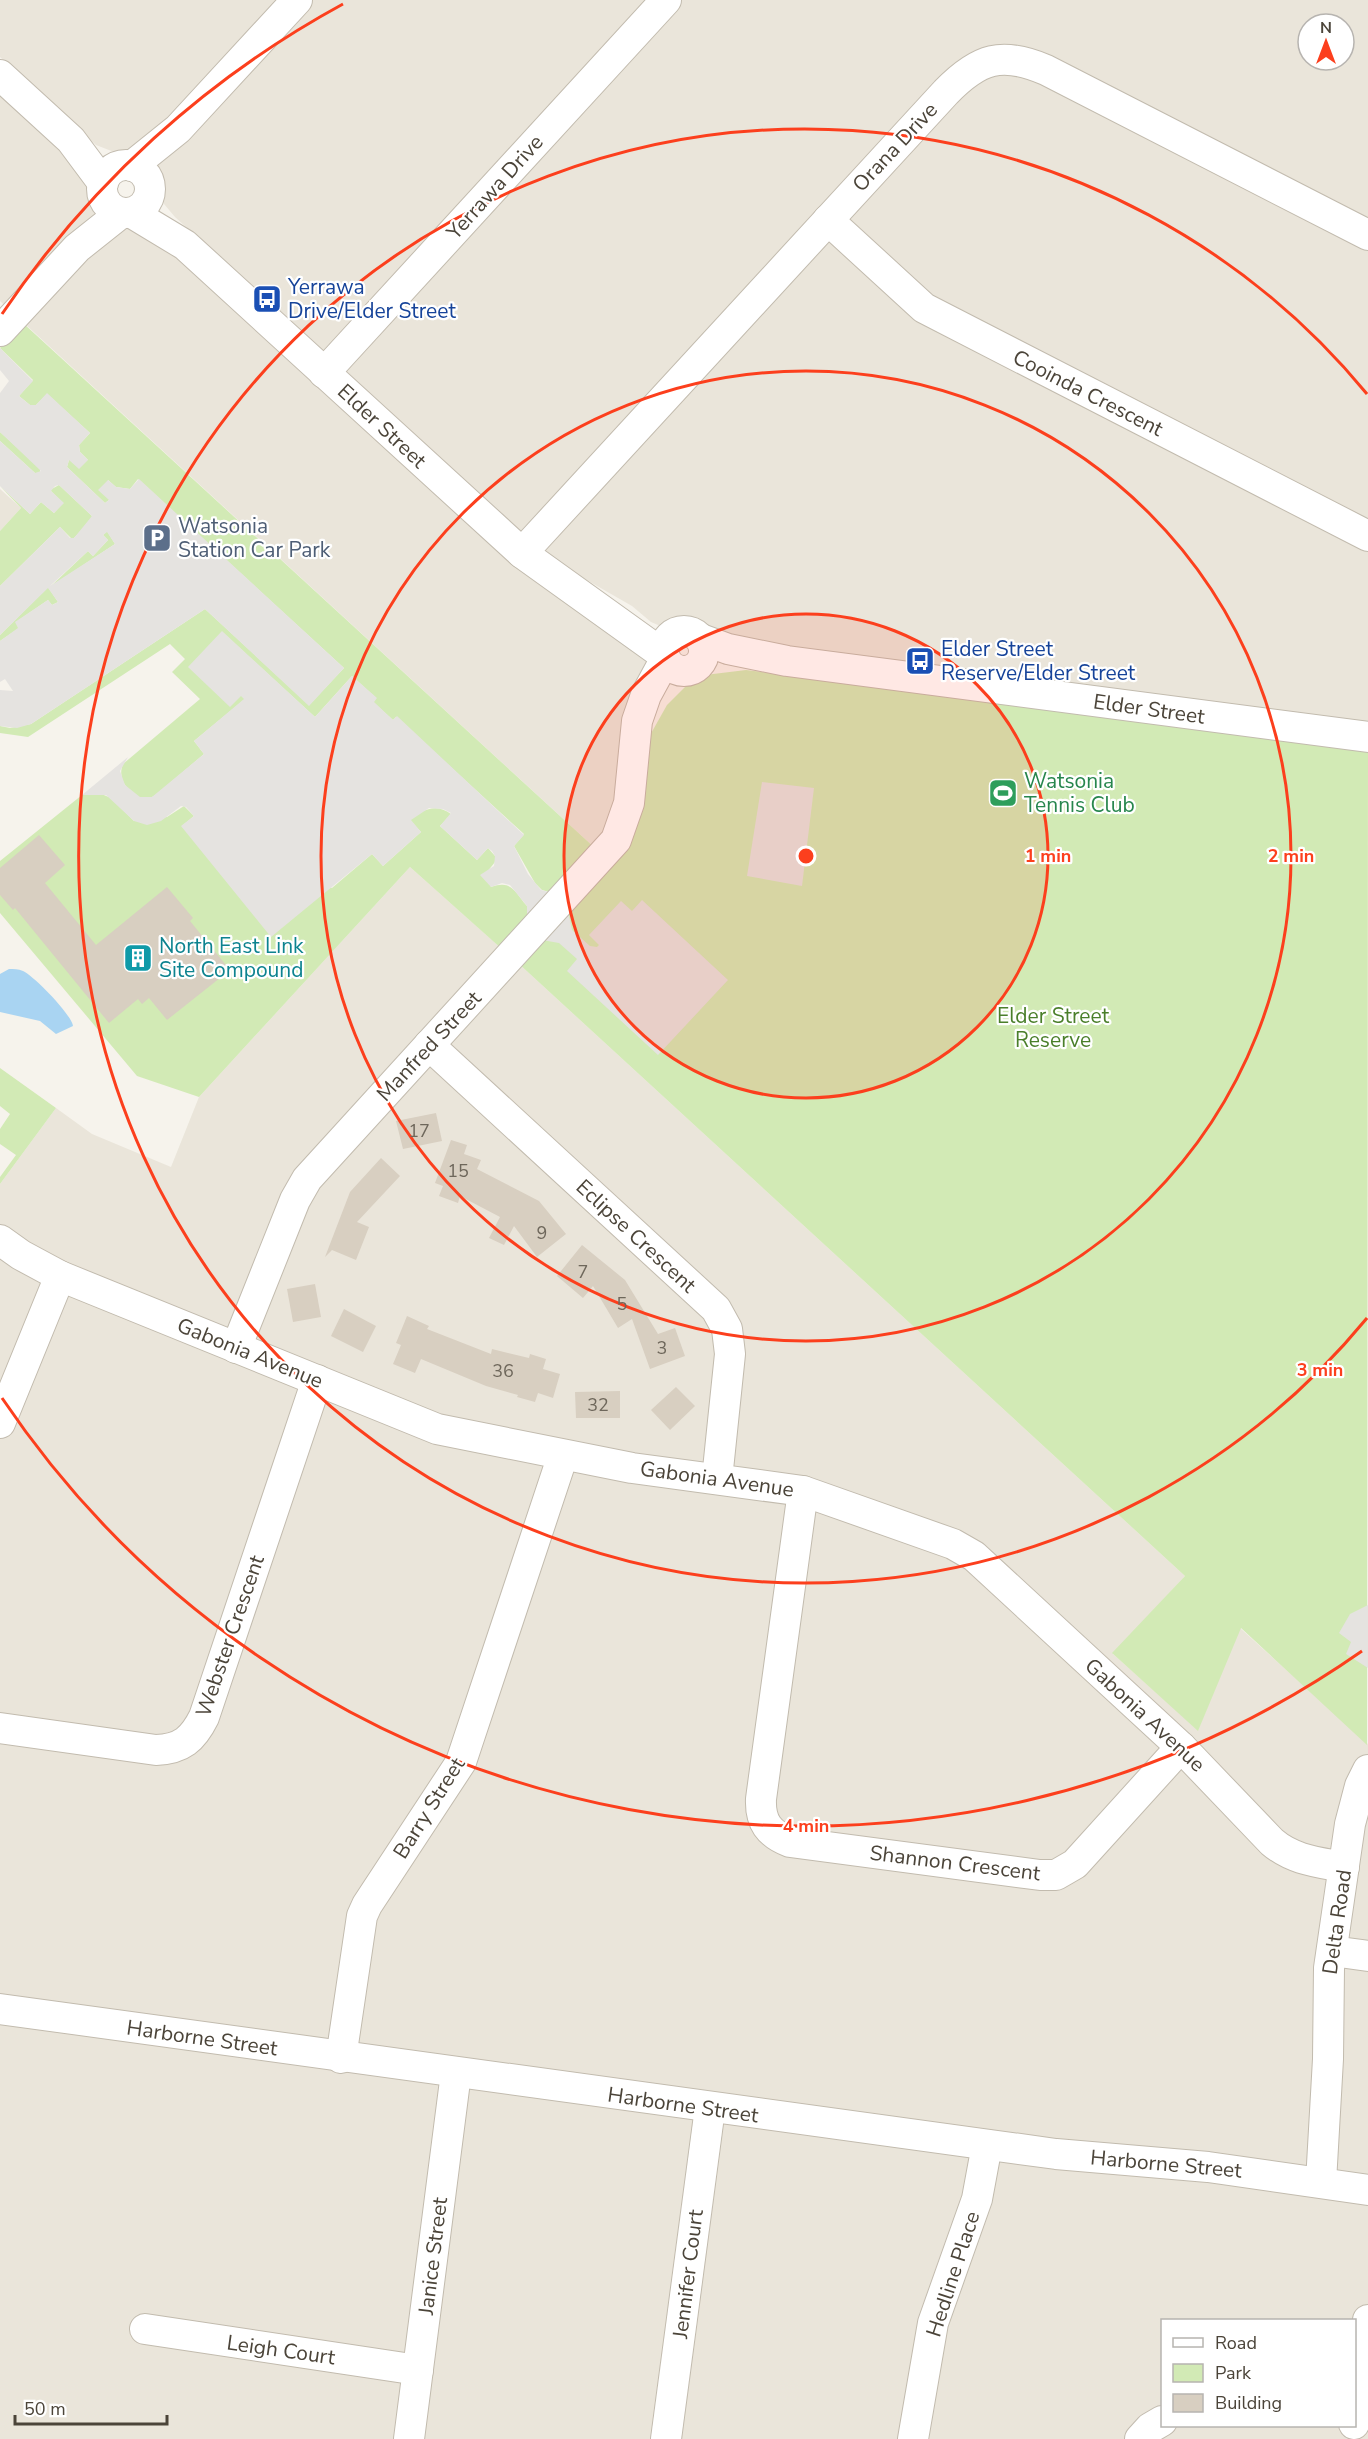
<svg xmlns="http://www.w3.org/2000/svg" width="1368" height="2439" viewBox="0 0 1368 2439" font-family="'Nunito Sans',sans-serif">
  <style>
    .residential { fill: #eae5da; fill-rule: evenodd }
    .green { fill: #d2eab5 }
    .parking { fill: #e5e3e0; fill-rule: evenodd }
    .water { fill: #a9d4f2 }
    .building { fill: #d8cfc1 }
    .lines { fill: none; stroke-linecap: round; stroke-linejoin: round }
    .minor-casing { stroke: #c2bbae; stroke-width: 32 }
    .minor { stroke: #fff; stroke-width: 30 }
    .ring { fill: none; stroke: #fc3f1d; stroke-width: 3 }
    .labels { text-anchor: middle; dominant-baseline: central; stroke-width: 4.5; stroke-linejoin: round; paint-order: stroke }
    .number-label { font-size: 18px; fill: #6e675b }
    .street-label { font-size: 21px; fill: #4b4439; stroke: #fff }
    .transit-label { font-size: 21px; fill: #164399; stroke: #fff; text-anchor: start }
    .service-label { font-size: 21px; fill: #4e5e75; stroke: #fff; text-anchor: start }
    .leisure-label { font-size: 21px; fill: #27864d; stroke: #fff; text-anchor: start }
    .culture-label { font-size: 21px; fill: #0d838f; stroke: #fff; text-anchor: start }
    .park-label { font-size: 21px; fill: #4a7f2a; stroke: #fff }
    .centre { fill: #fc3f1d; stroke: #fff; stroke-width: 3 }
    .ring-label { font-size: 18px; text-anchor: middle; font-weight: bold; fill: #fc3f1d; stroke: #fff; stroke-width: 4.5; stroke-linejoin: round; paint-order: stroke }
  </style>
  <rect width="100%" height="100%" fill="#f6f3ec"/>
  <g class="residential">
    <path d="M0 0H1368V724L775 645 690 626 658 625 651 622 632 606 564 567 540 549 175 217 164 204 155 177 150 170 127 157 96 145 0 57ZM1308 24H1344V60H1308Z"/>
    <path d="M0 94 87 174 105 210 146 230 648 657 618 805 596 849 0 301Z"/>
    <path d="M0 489 21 508 0 531Z"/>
    <path d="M410 867 518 963 1185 1576 1113 1654 1198 1730 1240 1628 1368 1744V2439H0V1184L56 1108 92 1134 171 1167 199 1097ZM1162 2320H1354V2426H1162Z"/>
  </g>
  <g class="green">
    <path d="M23 323 596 849 556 894 542 890 535 883 514 846 524 834 396 717 393 720 373 702 376 698 352 676 315 717 222 632 230 706 241 695 245 699 194 741 204 754 157 794 152 797 140 798C127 791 117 779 123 764L200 699 172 672 185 659 170 644 28 737 0 733V726L10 728 31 724 205 609 309 705 344 668 138 479 130 489 116 487 108 480 109 500 105 503 67 467 69 460H88L80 452 79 445 90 433 47 394 36 405H30L19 396 33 380 0 348Z"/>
    <path d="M0 432 40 468V473H35L0 441Z"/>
    <path d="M59 485 92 516 91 520 74 538H71L60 527 0 586V531L21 508 0 486 30 514 41 502 54 513 63 503 50 490Z"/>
    <path d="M107 531 115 544 50 587 88 551 93 556 108 540 103 535Z"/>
    <path d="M48 587 58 602 52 605 48 600 16 622 19 628 0 641V635Z"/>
    <path d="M746 670 1368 752 1367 1745 1241 1628 1198 1731 1112 1653 1185 1576 518 963 610 862 649 737 667 705 692 680 705 675Z"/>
    <path d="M99 793 111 798 134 821 167 817 184 806 194 816 182 826 332 888 372 854 383 866 421 832 410 820C422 809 437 803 451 814L440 826 477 860 488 848 495 856V862L487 872 491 887C512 880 514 891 527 906V914L531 921 503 950 410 867 199 1097 137 1076 0 913V861L82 795Z"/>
    <path d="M0 1068 56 1108 0 1184V1177L16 1155 0 1144V1129L10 1114 0 1106Z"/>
  </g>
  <g class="parking">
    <path d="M0 348 33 381 19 396 30 405H36L47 393 90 433 79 445 80 452 88 460 79 469 69 460 67 467 105 503 109 500 98 490 108 480 116 487 130 489 139 479 344 668 309 706 205 609 31 724 17 728 0 726V690L13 691 5 679 0 682V641L18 628 15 622 48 600 52 605 58 602 48 588 0 635V586L60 527 70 538H74L92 516 59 485 55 486 51 491 64 503 54 513 41 502 30 514 0 486V441L35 473 41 471 0 432V393L9 381 0 370ZM107 532 115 544 50 586 88 551 93 556 108 540 103 535Z"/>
    <path d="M222 631 315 717 352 676 377 698 374 702 393 720 397 716 524 835 514 846 528 874 541 890 556 894 531 921 527 914V906L510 885 502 883 491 887 480 875 494 866 495 856 492 851 488 848 477 860 440 826 451 813 443 809 429 808 411 820 421 832 383 866 372 854 271 937 181 826 194 816 186 807 181 806 161 821 147 825 134 821 106 795H82L128 757 120 771 125 785 140 797H152L204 754 194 741 244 699 241 696 230 707 188 667Z"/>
    <path d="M762 782 814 788 802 886 747 876Z"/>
    <path d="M642 900 728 980 658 1055 567 971 577 959 559 943 542 940 568 911 572 930 590 946 597 947 599 945 589 935 621 901 632 911Z"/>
    <path d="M1368 1605V1668L1346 1654 1351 1642 1339 1633 1350 1614Z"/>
  </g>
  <path class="water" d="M9 969C14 969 18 969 23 971 34 976 72 1015 73 1026L56 1034 40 1021 0 1012V974Z"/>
  <g class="building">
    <path d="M39 835 65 865 45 883 96 945 167 887 193 918 190 921 230 970 167 1020 149 998 142 1004 138 999 109 1023 15 908 13 910 0 895V868Z"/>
    <path d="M436 1113 442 1141 403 1149 396 1121Z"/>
    <path d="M451 1140 467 1145 464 1154 481 1160 477 1169 539 1201 566 1234 537 1257 514 1226 504 1245 489 1238 500 1217 460 1196 458 1203 439 1196 443 1186 435 1183Z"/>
    <path d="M381 1158 400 1176 357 1222 369 1227 356 1260 332 1250 325 1257 350 1192Z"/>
    <path d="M582 1245 625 1280 658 1334 675 1328 685 1356 650 1369 632 1319 618 1328 593 1286 583 1298 557 1276Z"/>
    <path d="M315 1284 321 1317 293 1322 287 1289Z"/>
    <path d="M344 1309 376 1326 363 1352 331 1336Z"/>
    <path d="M407 1316 429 1326 427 1329 491 1354 492 1349 529 1358 530 1354 546 1359 543 1369 560 1374 553 1398 538 1393 535 1402 517 1397 518 1395 486 1386 421 1359 415 1373 393 1364 401 1345 396 1343Z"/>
    <path d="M676 1387 695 1406 670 1430 651 1410Z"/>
    <path d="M620 1391V1418H576L575 1392Z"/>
  </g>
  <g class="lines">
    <g class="minor-casing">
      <g id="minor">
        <path d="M0 75 71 140 103 183"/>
        <circle cx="126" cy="189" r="24"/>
        <path d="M132 166 178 129 297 0"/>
        <path d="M132 213 185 245 522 553 664 655"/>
        <path d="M828 220 924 308 1368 536"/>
        <path d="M0 331 77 248 121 213"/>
        <path d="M324 373 666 0"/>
        <path d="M522 553 946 92C979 58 1002 51 1046 70L1368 235"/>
        <circle cx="684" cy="651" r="20"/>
        <path d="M701 639 728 649 787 661 1368 737"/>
        <path d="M429 1045 716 1309 727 1329 730 1354 717 1479"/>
        <path d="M0 1240 21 1255 60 1276 437 1429 632 1468 803 1491 953 1544 974 1556 1181 1747 1272 1842C1293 1860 1317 1862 1344 1867"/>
        <path d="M236 1348 295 1200 307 1179 616 840 629 803 637 721 646 695 665 660"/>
        <path d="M0 1423 60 1276"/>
        <path d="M803 1491 761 1799C760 1822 769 1834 790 1842L1040 1875H1056L1075 1864 1181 1747"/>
        <path d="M0 1728 156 1750C182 1749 193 1739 204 1717L317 1380"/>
        <path d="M1332 1951 1368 1956"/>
        <path d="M0 2009 1056 2154 1208 2167 1368 2190"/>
        <path d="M341 2058 362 1916 367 1905 461 1762 563 1455"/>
        <path d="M1321 2182 1328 2059 1329 1968 1350 1824 1360 1786 1368 1770"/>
        <path d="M145 2329 418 2370"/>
        <path d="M1354 2424 1368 2320"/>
        <path d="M409 2439 456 2073"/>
        <path d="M666 2439 710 2108"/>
        <path d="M913 2439 933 2323 977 2199 987 2145"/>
        <path d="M1140 2439 1150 2428 1162 2421"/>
      </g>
    </g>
    <use href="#minor" class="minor"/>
  </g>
  <circle cx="806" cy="856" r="242" fill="#fc3f1d" fill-opacity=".12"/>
  <g class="ring">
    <circle cx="806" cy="856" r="242"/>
    <circle cx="806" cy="856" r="485"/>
    <path d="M1367 1318A727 727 0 1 1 1367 394"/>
    <path d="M1362 1651A970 970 0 0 1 2 1398M2 314A970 970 0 0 1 343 4"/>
  </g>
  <defs>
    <g id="bus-square" transform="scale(1.5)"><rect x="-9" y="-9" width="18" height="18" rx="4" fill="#1a4fb4" stroke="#fff"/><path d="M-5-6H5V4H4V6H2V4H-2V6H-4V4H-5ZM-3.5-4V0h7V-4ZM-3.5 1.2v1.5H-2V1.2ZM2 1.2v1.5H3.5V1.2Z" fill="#fff"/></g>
    <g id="parking-square" transform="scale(1.5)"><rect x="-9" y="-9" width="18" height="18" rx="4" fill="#5c6f8a" stroke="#fff"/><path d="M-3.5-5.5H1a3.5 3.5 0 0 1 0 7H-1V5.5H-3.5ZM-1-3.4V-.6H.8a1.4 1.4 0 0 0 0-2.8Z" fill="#fff"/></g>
    <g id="stadium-square" transform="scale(1.5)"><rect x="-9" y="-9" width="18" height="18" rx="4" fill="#2e9e5b" stroke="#fff"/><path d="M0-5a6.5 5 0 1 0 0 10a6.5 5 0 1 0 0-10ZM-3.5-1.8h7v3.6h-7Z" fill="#fff"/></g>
    <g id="building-square" transform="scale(1.5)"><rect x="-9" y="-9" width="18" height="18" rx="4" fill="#0f9aa8" stroke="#fff"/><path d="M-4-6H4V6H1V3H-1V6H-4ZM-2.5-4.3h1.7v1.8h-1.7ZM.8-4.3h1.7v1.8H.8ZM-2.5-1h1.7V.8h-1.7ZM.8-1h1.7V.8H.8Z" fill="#fff"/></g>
  </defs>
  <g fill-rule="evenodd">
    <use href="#bus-square" x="267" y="299"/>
    <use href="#parking-square" x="157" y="538"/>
    <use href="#bus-square" x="920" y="661"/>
    <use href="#stadium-square" x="1003" y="793"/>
    <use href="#building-square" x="138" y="958"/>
  </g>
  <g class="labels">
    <g class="number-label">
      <text x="419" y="1131">17</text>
      <text x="458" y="1171">15</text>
      <text x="542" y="1233">9</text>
      <text x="583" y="1272">7</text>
      <text x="622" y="1304">5</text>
      <text x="662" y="1348">3</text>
      <text x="503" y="1371">36</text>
      <text x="598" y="1405">32</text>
    </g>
    <g class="street-label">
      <text transform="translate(895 147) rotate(-47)">Orana Drive</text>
      <text transform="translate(495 187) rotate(-48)">Yerrawa Drive</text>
      <text transform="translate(1088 393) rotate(27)">Cooinda Crescent</text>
      <text transform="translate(382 426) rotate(43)">Elder Street</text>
      <text transform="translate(1149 709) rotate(8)">Elder Street</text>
      <text transform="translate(429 1046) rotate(-47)">Manfred Street</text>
      <text transform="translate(636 1236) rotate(43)">Eclipse Crescent</text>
      <text transform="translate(250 1353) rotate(22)">Gabonia Avenue</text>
      <text transform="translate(717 1479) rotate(8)">Gabonia Avenue</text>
      <text transform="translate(230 1636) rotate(-71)">Webster Crescent</text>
      <text transform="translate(1145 1715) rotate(43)">Gabonia Avenue</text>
      <text transform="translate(429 1808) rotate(-58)">Barry Street</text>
      <text transform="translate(955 1863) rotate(7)">Shannon Crescent</text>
      <text transform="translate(1337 1922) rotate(-82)">Delta Road</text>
      <text transform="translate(202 2038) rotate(8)">Harborne Street</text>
      <text transform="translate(683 2105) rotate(8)">Harborne Street</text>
      <text transform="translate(1166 2164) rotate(5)">Harborne Street</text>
      <text transform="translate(433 2256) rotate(-83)">Janice Street</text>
      <text transform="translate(688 2274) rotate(-83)">Jennifer Court</text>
      <text transform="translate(953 2274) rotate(-72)">Hedline Place</text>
      <text transform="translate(281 2350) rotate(8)">Leigh Court</text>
    </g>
    <g class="transit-label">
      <text x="288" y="287">Yerrawa<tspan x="288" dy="24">Drive/Elder Street</tspan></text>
      <text x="941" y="649">Elder Street<tspan x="941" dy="24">Reserve/Elder Street</tspan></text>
    </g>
    <g class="service-label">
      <text x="178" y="526">Watsonia<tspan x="178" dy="24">Station Car Park</tspan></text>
    </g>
    <g class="leisure-label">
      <text x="1024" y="781">Watsonia<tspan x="1024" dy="24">Tennis Club</tspan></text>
    </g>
    <g class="culture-label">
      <text x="159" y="946">North East Link<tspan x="159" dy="24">Site Compound</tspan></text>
    </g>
    <g class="park-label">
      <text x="1053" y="1016">Elder Street<tspan x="1053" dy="24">Reserve</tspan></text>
    </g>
  </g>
  <circle cx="806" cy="856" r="9" class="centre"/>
  <g class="ring-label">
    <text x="1048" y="862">1 min</text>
    <text x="1291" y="862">2 min</text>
    <text x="1320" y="1376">3 min</text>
    <text x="806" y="1832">4 min</text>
  </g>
  <rect x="1161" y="2319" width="195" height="108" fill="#ffffff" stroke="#b7b4b0" stroke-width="1.5"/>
  <rect x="1173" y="2338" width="30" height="9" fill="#ffffff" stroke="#b7b4b0" stroke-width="1.5"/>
  <text x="1215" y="2349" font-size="18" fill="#4b4439">Road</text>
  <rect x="1173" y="2364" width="30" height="18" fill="#d2eab5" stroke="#b7b4b0" stroke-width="1.5"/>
  <text x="1215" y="2379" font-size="18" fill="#4b4439">Park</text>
  <rect x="1173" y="2394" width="30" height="18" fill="#d8cfc1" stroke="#b7b4b0" stroke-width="1.5"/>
  <text x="1215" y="2409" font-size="18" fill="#4b4439">Building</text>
  <g transform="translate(1326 42)"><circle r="28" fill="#ffffff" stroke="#b7b4b0" stroke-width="1.5"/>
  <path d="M0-4.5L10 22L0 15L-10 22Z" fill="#fc3f1d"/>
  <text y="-9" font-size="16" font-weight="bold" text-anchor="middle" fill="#4b4439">N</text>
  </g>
  <path d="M15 2415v9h152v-9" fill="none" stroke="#4b4439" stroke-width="3"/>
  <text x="24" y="2415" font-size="18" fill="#4b4439" stroke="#ffffff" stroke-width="4.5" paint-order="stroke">50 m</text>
</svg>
